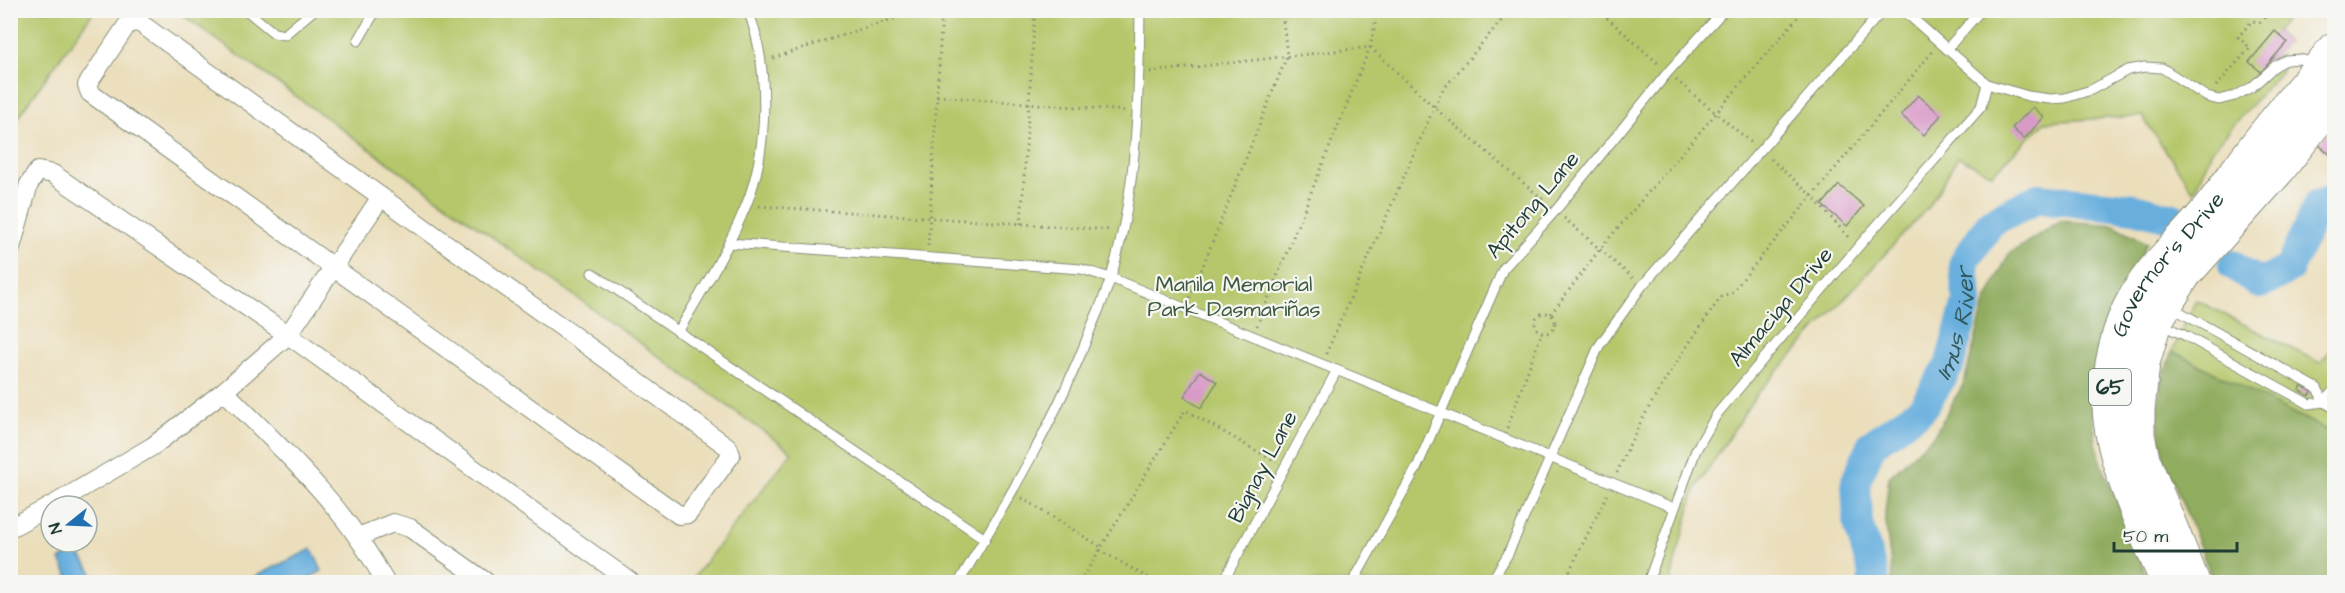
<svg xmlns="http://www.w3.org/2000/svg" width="2345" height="593" viewBox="0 0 2345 593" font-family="'Architects Daughter',sans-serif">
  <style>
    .green { fill: #b5c76a; stroke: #6a824f; stroke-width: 1.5 }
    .forest { fill: #90ac5e; stroke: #587449; stroke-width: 1.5 }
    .water { fill: #67afde; stroke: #437689; stroke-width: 1.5 }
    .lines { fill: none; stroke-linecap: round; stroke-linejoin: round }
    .river { stroke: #67afde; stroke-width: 30 }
    .building { fill: #d999c8 }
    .lane-casing { stroke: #858e78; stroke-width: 11 }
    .street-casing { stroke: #858e78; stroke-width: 20 }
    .highway-casing { stroke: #858e78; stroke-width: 35 }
    .path { stroke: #858e78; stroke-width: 3; stroke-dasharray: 1.5 4.5; stroke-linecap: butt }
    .lane { stroke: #fff; stroke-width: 9 }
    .street { stroke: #fff; stroke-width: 18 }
    .highway { stroke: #fff; stroke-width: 33 }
    .labels { text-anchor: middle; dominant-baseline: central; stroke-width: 4.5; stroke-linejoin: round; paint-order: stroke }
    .shield { fill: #f6f6f2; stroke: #60746d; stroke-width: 1.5 }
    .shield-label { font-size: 21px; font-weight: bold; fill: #1f3d34 }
    .street-label { font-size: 22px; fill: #1f3d34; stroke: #f6f6f2 }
    .park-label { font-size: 22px; fill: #3d593f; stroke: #f6f6f2 }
    .water-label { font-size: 24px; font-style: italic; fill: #315a5e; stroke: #f6f6f2 }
  </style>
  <rect width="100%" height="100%" fill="#f6f6f2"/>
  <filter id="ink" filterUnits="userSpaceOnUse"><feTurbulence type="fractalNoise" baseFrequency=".0167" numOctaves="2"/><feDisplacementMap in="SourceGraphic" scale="12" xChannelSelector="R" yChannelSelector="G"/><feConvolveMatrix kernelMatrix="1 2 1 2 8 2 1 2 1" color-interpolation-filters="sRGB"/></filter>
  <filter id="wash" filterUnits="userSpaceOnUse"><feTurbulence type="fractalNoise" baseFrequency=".008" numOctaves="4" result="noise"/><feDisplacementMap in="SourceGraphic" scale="24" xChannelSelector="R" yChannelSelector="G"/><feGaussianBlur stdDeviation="1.35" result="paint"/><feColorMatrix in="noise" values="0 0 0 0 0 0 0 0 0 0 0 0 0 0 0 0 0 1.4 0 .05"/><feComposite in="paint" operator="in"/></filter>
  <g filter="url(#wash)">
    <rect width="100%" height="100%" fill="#ebdebb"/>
    <g class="green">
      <path d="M11 10 94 11 23 110 11 131Z"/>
      <path d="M2289 10 2292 13 2276 31 2287 42 2270 61 2281 71 2212 150 2194 192 2142 116 2045 122 1992 174 1958 157 1930 205 1756 395 1695 490 1675 562 1671 582H698L693 578 792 452 177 11Z"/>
      <path d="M2196 300 2320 363 2334 346V434L2172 351Z"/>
    </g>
    <g class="forest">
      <path d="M2060 221 2114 225 2147 243C2117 300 2085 370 2095 436 2098 458 2108 480 2117 501 2127 528 2138 555 2149 582H1890L1892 575 1885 514 1889 477 1934 435 1964 383 1985 303 2009 254Z"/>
      <path d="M2172 351 2334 434V582H2214L2164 458 2158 424 2160 386Z"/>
    </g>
    <g class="water">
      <path d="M76 549 98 582H71L60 560Z"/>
      <path d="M312 549 322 571 302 582H243Z"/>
    </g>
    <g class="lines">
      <g class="river">
        <path d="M2233 265 2260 284 2289 269 2318 204 2334 200"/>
        <path id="s1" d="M1872 582 1874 577 1858 523 1856 481 1872 444 1922 409 1949 366 1967 302 1964 262 1991 222 2038 198 2134 208 2173 218"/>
      </g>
    </g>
    <g id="blocks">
      <g class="building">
        <path d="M2275 31 2287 42 2261 72 2249 62Z"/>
        <path d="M1918 95 1941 115 1924 135 1901 115Z"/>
        <path d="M2033 107 2044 117 2024 139 2012 128Z"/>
        <path d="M2334 126V158L2318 144Z"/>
        <path d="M1839 185 1864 206 1847 226 1822 205Z"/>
        <path d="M1200 371 1217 382 1201 408 1184 397Z"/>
        <path d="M2302 386 2312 391 2309 396 2299 390Z"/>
      </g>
    </g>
  </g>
  <g filter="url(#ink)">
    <use href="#blocks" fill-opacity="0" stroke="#858e78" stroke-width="1.5"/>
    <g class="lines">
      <g class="lane-casing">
        <g id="lane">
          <path d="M246 10 274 33 284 35 314 10"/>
          <path d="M1903 10 1987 84 2028 96 2050 99 2065 98 2091 90 2128 70 2145 67 2162 68 2207 97 2219 100 2235 96 2252 87 2275 66 2286 60 2300 59 2316 64"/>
          <path d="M358 41 376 10"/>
          <path d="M1947 49 1981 10"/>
          <path d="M729 243 1081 269 1111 278 1674 508"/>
          <path d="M592 273 985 539"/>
          <path d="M2171 307 2317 388 2324 402"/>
          <path d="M2160 324 2186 336 2309 404 2324 402 2334 408"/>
          <path d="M678 332C702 291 727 251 745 208 769 151 770 68 748 10"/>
          <path d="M2324 402 2334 390"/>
          <path d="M959 582C1008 500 1057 418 1091 328 1098 311 1106 294 1111 277 1137 191 1139 99 1140 10"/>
          <path d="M1223 582 1337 370"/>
          <path d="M1353 582 1417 467 1503 269 1556 210 1668 72 1724 10"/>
          <path d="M1491 582 1508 554 1599 346 1642 286 1883 10"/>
          <path d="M1648 582 1696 450 1717 414 1858 247 1981 107 1987 84"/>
        </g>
      </g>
      <g class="street-casing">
        <g id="street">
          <path d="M133 22 140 23 728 447 731 455 688 514 679 515 90 93 87 85 127 25Z"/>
          <path d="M10 251 29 184 38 171 53 174 288 335 631 582"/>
          <path d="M224 391C283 450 346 507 385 582"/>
          <path d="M51 506 153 446 224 391 288 335 381 197"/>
          <path d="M10 528 51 506"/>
          <path d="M358 537 393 523 410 528 486 582"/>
        </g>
      </g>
      <g class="highway-casing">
        <g id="highway">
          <path id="s2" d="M2167 582C2146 533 2110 459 2109 406 2108 371 2117 327 2135 297 2155 263 2187 237 2211 206 2226 187 2239 167 2254 148 2280 114 2308 82 2334 49"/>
          <path d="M2193 582 2143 459 2138 435V410L2143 363 2155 322 2184 275 2279 169 2334 99"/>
        </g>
      </g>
      <g class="path">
        <path d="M936 10 946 13 950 10"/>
        <path d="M1598 10 1660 65"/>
        <path d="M773 58 920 10"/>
        <path d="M1150 72 1370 47 1435 108 1546 202"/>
        <path d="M1676 80 1752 143"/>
        <path d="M2216 86 2250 48 2238 37 2252 21 2260 22 2267 15 2263 10"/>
        <path d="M937 96 1127 111"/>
        <path d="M1771 159 1813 197 1850 239"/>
        <path d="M759 206 1112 230"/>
        <path d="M1564 218 1634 279"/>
        <path d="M1021 224 1035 10"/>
        <path d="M928 246 942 13"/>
        <path d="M1190 298 1287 56 1282 10"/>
        <circle cx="1545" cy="323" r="10"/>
        <path d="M1551 314 1600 249 1804 10"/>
        <path d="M1257 326 1370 47 1378 10"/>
        <path d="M1326 354 1441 92 1510 10"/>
        <path d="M1507 428 1542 332"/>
        <path d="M1617 473C1643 409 1682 353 1721 297L1732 292 1933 51"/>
        <path d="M1022 498 1101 547"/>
        <path d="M1100 550 1155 582"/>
        <path d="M1080 582 1185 410 1276 462"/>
        <path d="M1564 582 1607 495"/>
      </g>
      <use href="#lane" class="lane"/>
      <use href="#street" class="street"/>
      <use href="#highway" class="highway"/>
    </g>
  </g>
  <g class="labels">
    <rect class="shield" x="2089" y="369" width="42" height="36" rx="4.5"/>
    <g class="shield-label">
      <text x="2110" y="387">65</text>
    </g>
    <g class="street-label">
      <text transform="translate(1533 205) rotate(-50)">Apitong Lane</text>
      <text stroke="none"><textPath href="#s2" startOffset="345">Governor's Drive</textPath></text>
      <text transform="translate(1781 307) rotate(-50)">Almaciga Drive</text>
      <text transform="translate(1263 467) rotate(-62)">Bignay Lane</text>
    </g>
    <g class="park-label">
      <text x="1234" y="284">Manila Memorial<tspan x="1234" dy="25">Park Dasmariñas</tspan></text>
    </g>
    <g class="water-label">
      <text stroke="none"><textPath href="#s1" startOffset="300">Imus River</textPath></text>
    </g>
  </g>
  <rect width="2345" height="593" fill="none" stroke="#f6f6f2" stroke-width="36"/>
  <g transform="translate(69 524) rotate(252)"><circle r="28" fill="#f6f6f2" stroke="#a0aca6" stroke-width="1.5"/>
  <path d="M0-4.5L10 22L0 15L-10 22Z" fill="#1f6fb2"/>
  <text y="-9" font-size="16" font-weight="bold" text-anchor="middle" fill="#1f3d34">N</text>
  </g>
  <path d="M2114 542v9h123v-9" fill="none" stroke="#1f3d34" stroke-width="3"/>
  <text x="2123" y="542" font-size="18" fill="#1f3d34" stroke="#f6f6f2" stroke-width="4.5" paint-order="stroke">50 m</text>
</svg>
